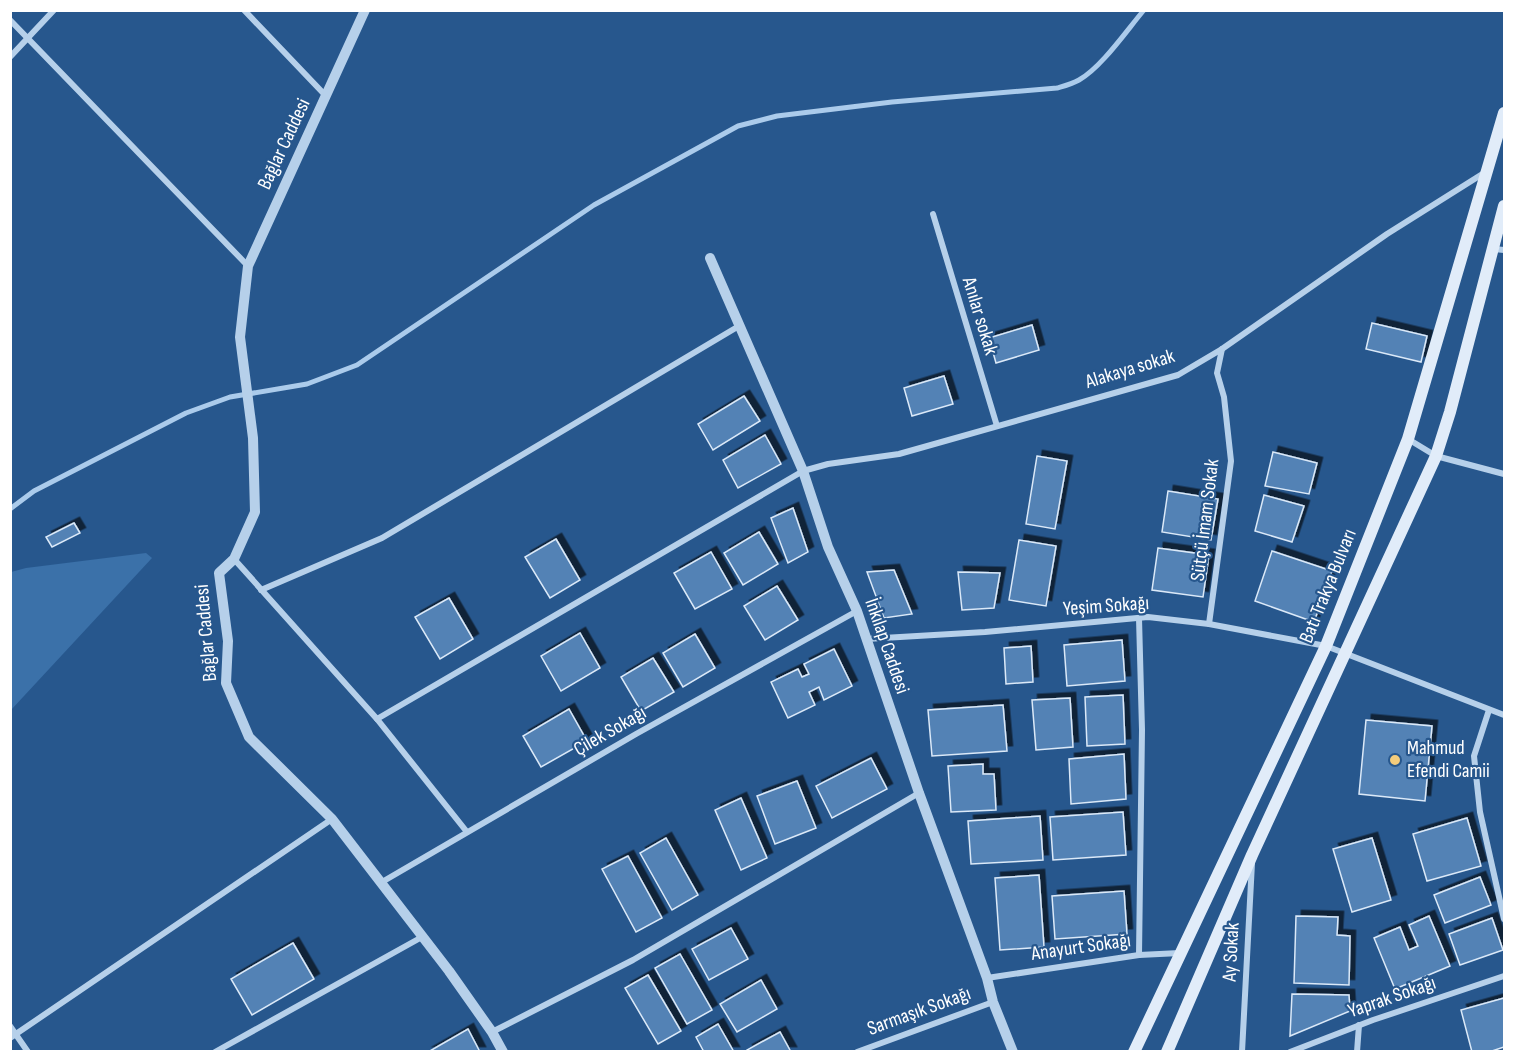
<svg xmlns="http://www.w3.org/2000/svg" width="1515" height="1062" viewBox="0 0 1515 1062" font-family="'Sofia Sans Condensed',sans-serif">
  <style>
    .green { fill: #3b71a9 }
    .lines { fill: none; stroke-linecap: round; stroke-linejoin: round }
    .stream { stroke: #abcbeb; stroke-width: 5 }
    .building { fill: #5382b5; stroke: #dbe9f8; stroke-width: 1.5; filter: url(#shadow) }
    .minor { stroke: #b6d0ea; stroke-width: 6 }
    .tertiary { stroke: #b6d0ea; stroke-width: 10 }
    .secondary { stroke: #e1ecf9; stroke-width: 12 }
    .poi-dot { fill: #f3cc7c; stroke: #27578d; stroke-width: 2 }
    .labels { text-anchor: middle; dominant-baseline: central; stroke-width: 4.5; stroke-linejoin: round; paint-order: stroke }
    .street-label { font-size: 20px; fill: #fff; stroke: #27578d }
    .poi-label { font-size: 20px; fill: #fff; stroke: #27578d; text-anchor: start }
  </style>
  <defs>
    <filter id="shadow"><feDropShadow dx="5.5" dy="-5.5" stdDeviation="0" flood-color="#0009"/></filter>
  </defs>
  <rect width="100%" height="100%" fill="#27578d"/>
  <path class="green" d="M146 553 152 558 11 710V572L26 568Z"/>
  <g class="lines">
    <path class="stream" d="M10 509 34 491 186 413 230 397 307 384 357 365 594 205 738 126 777 116 892 102 1057 88C1064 86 1072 84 1079 80 1101 68 1127 30 1144 10"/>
  </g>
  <g class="building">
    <path d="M1372 323 1427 336 1421 362 1366 349Z"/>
    <path d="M1032 325 1039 350 996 363 989 338Z"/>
    <path d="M944 376 953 404 912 416 904 388Z"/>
    <path d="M744 396 760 421 713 450 698 424Z"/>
    <path d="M765 435 781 464 738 488 723 460Z"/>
    <path d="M1273 452 1317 463 1309 494 1265 486Z"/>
    <path d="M1037 456 1067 461 1055 529 1026 524Z"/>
    <path d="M1168 491 1218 499 1211 540 1162 532Z"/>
    <path d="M1264 495 1304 506 1292 542 1255 531Z"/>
    <path d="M793 508 808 552 788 563 771 518Z"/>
    <path d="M74 523 80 533 52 547 46 537Z"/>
    <path d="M759 532 778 564 743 585 724 553Z"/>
    <path d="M556 539 580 580 550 598 525 557Z"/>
    <path d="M1019 540 1056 546 1046 606 1009 600Z"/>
    <path d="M1158 548 1209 555 1203 597 1152 590Z"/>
    <path d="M1272 551 1332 571 1314 622 1255 601Z"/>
    <path d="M711 552 732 589 695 609 674 573Z"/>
    <path d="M894 570 912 614 884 618 867 572Z"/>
    <path d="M958 572 1000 573 994 608 962 610Z"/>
    <path d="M777 586 798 620 765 640 744 606Z"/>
    <path d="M449 598 473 639 440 659 415 617Z"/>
    <path d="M580 633 600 668 561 691 541 656Z"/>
    <path d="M695 634 715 668 683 687 663 653Z"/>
    <path d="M1122 640 1125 681 1067 686 1064 645Z"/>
    <path d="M1031 646 1033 682 1006 684 1004 648Z"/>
    <path d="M834 649 852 686 824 700 819 687 809 692 815 705 788 718 771 682 798 669 802 677 809 674 804 664Z"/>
    <path d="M653 658 674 692 641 711 621 677Z"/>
    <path d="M1123 695 1125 744 1087 746 1085 697Z"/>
    <path d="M1070 698 1073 747 1036 750 1032 700Z"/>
    <path d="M1003 705 1007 751 932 756 928 710Z"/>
    <path d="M569 709 587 741 541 767 523 736Z"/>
    <path d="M1366 720 1432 726 1425 801 1359 794Z"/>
    <path d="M1124 754 1126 799 1071 804 1069 759Z"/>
    <path d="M871 758 887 789 832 818 816 786Z"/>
    <path d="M983 764V774H994L996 810 951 812 948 766Z"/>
    <path d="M797 781 816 828 775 844 757 796Z"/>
    <path d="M741 798 767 858 741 870 715 810Z"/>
    <path d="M1123 812 1126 855 1053 860 1050 817Z"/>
    <path d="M1040 816 1043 860 971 864 968 821Z"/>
    <path d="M1467 818 1481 866 1427 881 1413 834Z"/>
    <path d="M666 838 698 895 672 910 640 853Z"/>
    <path d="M1372 838 1391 900 1352 912 1333 849Z"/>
    <path d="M628 856 662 918 636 932 602 869Z"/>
    <path d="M1039 875 1044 947 1000 950 995 878Z"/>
    <path d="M1480 877 1491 905 1445 923 1434 895Z"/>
    <path d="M1124 891 1127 934 1055 939 1052 896Z"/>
    <path d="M1296 916 1338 917 1337 935 1350 936 1349 985 1294 983Z"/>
    <path d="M1429 916 1450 966 1395 989 1374 938 1400 927 1409 950 1418 946 1409 925Z"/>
    <path d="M1492 918 1503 950 1460 965 1449 934Z"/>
    <path d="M731 928 748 959 709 980 692 949Z"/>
    <path d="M293 943 314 979 252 1015 231 979Z"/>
    <path d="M680 954 712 1010 687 1024 655 968Z"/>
    <path d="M648 975 681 1031 658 1044 625 988Z"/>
    <path d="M761 980 777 1009 737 1032 720 1004Z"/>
    <path d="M1292 994 1349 995 1350 1011 1290 1036Z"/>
    <path d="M1504 998V1047L1489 1052H1472L1461 1010Z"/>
    <path d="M718 1024 734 1052H704L696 1037Z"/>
    <path d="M468 1029 480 1052H428Z"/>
    <path d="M780 1032 791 1052H748L747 1050Z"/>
  </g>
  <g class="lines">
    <g class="minor">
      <path d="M244 10 326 96"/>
      <path d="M10 20 248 266"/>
      <path d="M10 57 54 10"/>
      <path d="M933 214 997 426"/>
      <path d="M1494 249 1504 250"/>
      <path d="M1408 439 1436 456 1504 474"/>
      <path d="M234 559 377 719 467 832"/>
      <path d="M261 590 382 538 739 326"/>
      <path d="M1209 624 1231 461 1224 397 1217 373 1222 349"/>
      <path d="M866 639 985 632 1148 617 1209 624 1326 646 1504 715"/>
      <path d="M1489 710 1474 756 1480 812 1504 919"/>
      <path d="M377 719 803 471 828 464 899 454 1178 375 1222 349 1387 234 1484 173"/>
      <path d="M382 882 636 734 857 611"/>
      <path d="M1139 955 1142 730 1139 618"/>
      <path d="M987 978 1139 955 1180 953"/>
      <path d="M10 1026 28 1052"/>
      <path d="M492 1032 633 960 919 793"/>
      <path d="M10 1038 332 819"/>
      <path d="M215 1052 422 937"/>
      <path d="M857 1052 993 1002"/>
      <path d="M1242 1052 1252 863"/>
      <path d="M1290 1052 1373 1020 1504 976"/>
      <path d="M1357 1052 1359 1025"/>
    </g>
    <g class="tertiary">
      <path d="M365 10 248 266 240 337 253 438 255 512 234 559 219 573 228 641 226 683 249 737 332 819 449 971 492 1032 503 1052"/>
      <path d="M710 258 803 471 828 547 857 611 919 793 987 978 993 1002 1013 1052"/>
    </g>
    <g class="secondary">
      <path d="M1134 1052 1326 646 1408 439 1504 113"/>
      <path d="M1167 1052 1252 855 1436 456 1450 412 1504 206"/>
    </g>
  </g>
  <circle class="poi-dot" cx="1395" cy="760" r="6"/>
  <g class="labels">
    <g class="street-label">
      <text transform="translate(284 144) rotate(-65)">Bağlar Caddesi</text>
      <text transform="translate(980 316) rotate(73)">Anılar sokak</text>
      <text transform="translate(1130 369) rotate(-17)">Alakaya sokak</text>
      <text transform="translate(1205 520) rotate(-83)">Sütçü İmam Sokak</text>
      <text transform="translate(1328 586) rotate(-68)">Batı Trakya Bulvarı</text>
      <text transform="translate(1106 606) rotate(-4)">Yeşim Sokağı</text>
      <text transform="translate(206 633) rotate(-95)">Bağlar Caddesi</text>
      <text transform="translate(887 646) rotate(71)">İnkılap Caddesi</text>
      <text transform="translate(610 731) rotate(-30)">Çilek Sokağı</text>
      <text transform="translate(1081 947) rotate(-8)">Anayurt Sokağı</text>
      <text transform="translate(1231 952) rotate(-87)">Ay Sokak</text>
      <text transform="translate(1392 997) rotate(-19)">Yaprak Sokağı</text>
      <text transform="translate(919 1011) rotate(-20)">Sarmaşık Sokağı</text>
    </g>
    <g class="poi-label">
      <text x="1407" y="748">Mahmud<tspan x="1407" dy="23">Efendi Camii</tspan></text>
    </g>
  </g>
  <rect width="1515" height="1062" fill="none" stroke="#ffffff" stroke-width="24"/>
</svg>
